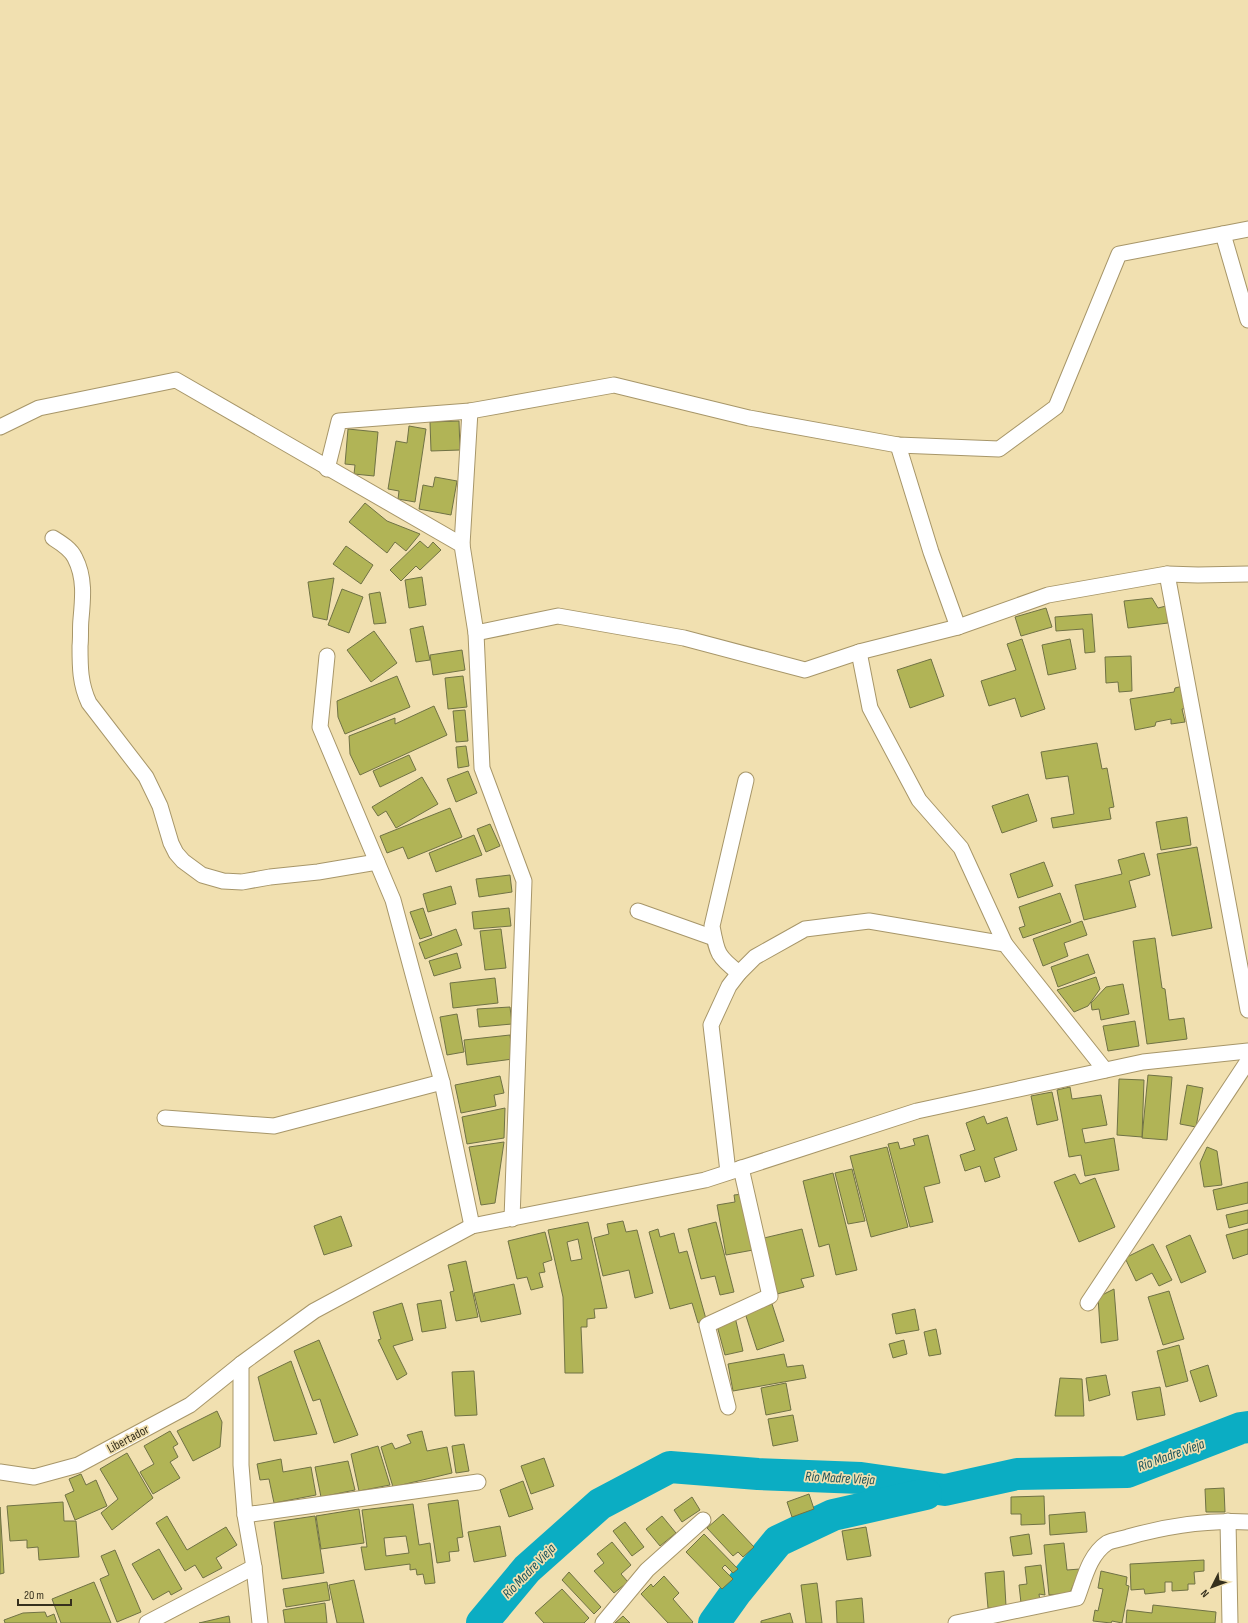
<svg xmlns="http://www.w3.org/2000/svg" width="1248" height="1623" viewBox="0 0 1248 1623" font-family="'Sofia Sans Condensed',sans-serif">
  <style>
    .lines { fill: none; stroke-linecap: round; stroke-linejoin: round }
    .river { stroke: #0badc3; stroke-width: 32 }
    .building { fill: #b1b456; stroke: #707245; fill-rule: evenodd }
    .street-casing { stroke: #a79669; stroke-width: 17 }
    .street { stroke: #fff; stroke-width: 15 }
    .labels { text-anchor: middle; dominant-baseline: central; stroke-width: 3.5; stroke-linejoin: round; paint-order: stroke }
    .street-label { font-size: 13px; fill: #36301d; stroke: #f1e0b0 }
    .water-label { font-size: 14px; font-style: italic; fill: #1a525c; stroke: #f1e0b0 }
  </style>
  <rect width="100%" height="100%" fill="#f1e0b0"/>
  <g class="lines">
    <g class="river">
      <path d="M482 1623 527 1569 600 1504 670 1467 758 1474 861 1478 945 1490 1017 1474 1127 1472 1241 1428 1248 1427"/>
      <path d="M714 1623 737 1591 778 1541 833 1515 926 1494"/>
    </g>
  </g>
  <g class="building">
    <path d="M459 421 460 450 431 451 430 422Z"/>
    <path d="M409 426 426 429 415 502 398 499 399 491 388 489 396 441 407 443Z"/>
    <path d="M348 429 378 432 374 476 354 474 355 465 345 464Z"/>
    <path d="M435 477 457 481 451 515 419 509 423 485 433 487Z"/>
    <path d="M365 503 387 521 420 534 406 551 395 542 387 553 349 522Z"/>
    <path d="M420 541 428 548 433 542 441 550 420 570 416 566 401 581 390 570Z"/>
    <path d="M346 546 373 565 361 584 333 564Z"/>
    <path d="M422 577 426 605 409 608 405 580Z"/>
    <path d="M334 578 327 620 313 617 308 582Z"/>
    <path d="M342 589 363 597 349 633 328 625Z"/>
    <path d="M380 592 386 623 374 624 369 594Z"/>
    <path d="M1152 598 1158 608 1166 606 1168 623 1128 628 1124 601Z"/>
    <path d="M1046 608 1052 627 1021 636 1015 617Z"/>
    <path d="M1092 614 1095 652 1085 653 1083 629 1056 631 1055 617Z"/>
    <path d="M423 626 430 660 416 662 410 629Z"/>
    <path d="M374 631 397 663 371 682 347 650Z"/>
    <path d="M1022 639 1045 709 1021 717 1015 698 989 706 981 681 1016 670 1007 644Z"/>
    <path d="M1070 639 1076 669 1048 675 1042 645Z"/>
    <path d="M462 650 465 670 433 675 430 655Z"/>
    <path d="M1131 656 1132 691 1119 692 1118 682 1106 683 1105 657Z"/>
    <path d="M931 659 944 696 910 708 897 670Z"/>
    <path d="M397 676 410 707 345 734 338 717 337 701Z"/>
    <path d="M463 676 467 707 448 709 445 678Z"/>
    <path d="M1183 686 1188 708 1182 709 1185 722 1171 724V719L1156 722 1155 726 1135 730 1130 699 1174 692 1175 688Z"/>
    <path d="M434 706 447 735 360 775 350 754 349 736 395 718V724Z"/>
    <path d="M465 710 468 741 456 742 453 711Z"/>
    <path d="M1097 743 1102 769 1107 768 1114 807 1109 808 1111 819 1053 828 1051 818 1074 814 1068 776 1046 779 1041 752Z"/>
    <path d="M466 746 469 766 458 768 456 747Z"/>
    <path d="M409 755 416 770 380 787 373 771Z"/>
    <path d="M468 771 477 793 456 802 447 779Z"/>
    <path d="M422 777 438 804 396 828 386 811 378 816 372 807Z"/>
    <path d="M1028 794 1037 821 1002 833 992 806Z"/>
    <path d="M450 808 462 837 408 859 403 847 387 853 380 836Z"/>
    <path d="M1187 817 1191 845 1161 850 1156 822Z"/>
    <path d="M490 824 500 846 486 852 477 829Z"/>
    <path d="M474 835 482 855 436 872 429 853Z"/>
    <path d="M1197 847 1212 928 1172 936 1157 854Z"/>
    <path d="M1144 853 1150 875 1129 881 1136 907 1084 920 1075 885 1122 874 1118 860Z"/>
    <path d="M1044 862 1053 886 1018 898 1010 874Z"/>
    <path d="M510 875 512 892 479 897 476 879Z"/>
    <path d="M451 886 456 904 428 912 423 894Z"/>
    <path d="M1060 893 1071 922 1023 938 1019 928 1025 926 1019 907Z"/>
    <path d="M423 908 432 935 420 939 410 912Z"/>
    <path d="M509 908 511 926 474 929 472 912Z"/>
    <path d="M1082 921 1087 935 1064 943 1068 956 1043 966 1033 939Z"/>
    <path d="M456 929 462 945 425 959 419 943Z"/>
    <path d="M501 929 506 968 485 970 480 931Z"/>
    <path d="M1155 938 1162 988 1165 989 1169 1020 1184 1018 1187 1039 1147 1044 1133 941Z"/>
    <path d="M457 953 461 968 434 976 429 961Z"/>
    <path d="M1088 954 1095 973 1058 987 1051 967Z"/>
    <path d="M1096 977 1100 989 1088 1006 1074 1012 1057 990Z"/>
    <path d="M495 978 498 1003 453 1008 450 983Z"/>
    <path d="M1123 984 1129 1014 1101 1020 1099 1009 1092 1010 1091 1003 1106 987Z"/>
    <path d="M510 1007 512 1024 479 1027 477 1009Z"/>
    <path d="M457 1014 464 1052 447 1055 440 1017Z"/>
    <path d="M1135 1021 1139 1046 1108 1051 1103 1026Z"/>
    <path d="M510 1035 513 1059 467 1065 464 1040Z"/>
    <path d="M1148 1075 1172 1077 1167 1140 1142 1138Z"/>
    <path d="M500 1076 504 1093 494 1095 496 1106 461 1113 455 1085Z"/>
    <path d="M1119 1079 1144 1080 1142 1137 1117 1135Z"/>
    <path d="M1187 1085 1203 1088 1196 1127 1180 1124Z"/>
    <path d="M1070 1087 1072 1099 1101 1095 1107 1125 1082 1129 1085 1143 1114 1138 1119 1170 1085 1176 1081 1155 1069 1157 1057 1090Z"/>
    <path d="M1052 1092 1058 1120 1037 1125 1031 1096Z"/>
    <path d="M505 1108 504 1138 467 1144 462 1117Z"/>
    <path d="M984 1116 987 1124 1007 1117 1017 1150 994 1158 1000 1177 985 1182 980 1166 965 1171 960 1155 975 1150 966 1123Z"/>
    <path d="M928 1135 940 1183 924 1187 933 1222 910 1227 888 1144 898 1142 900 1149 915 1145 913 1139Z"/>
    <path d="M504 1142 495 1203 481 1205 469 1147Z"/>
    <path d="M887 1147 908 1227 871 1237 850 1156Z"/>
    <path d="M1207 1147 1217 1151 1222 1185 1204 1187 1200 1163Z"/>
    <path d="M852 1169 865 1221 848 1224 835 1173Z"/>
    <path d="M833 1173 857 1270 836 1275 829 1244 819 1247 803 1181Z"/>
    <path d="M1075 1174 1080 1184 1095 1178 1115 1227 1079 1242 1054 1182Z"/>
    <path d="M1248 1182V1203L1217 1210 1213 1190Z"/>
    <path d="M743 1194 753 1250 726 1255 717 1205 735 1202 734 1195Z"/>
    <path d="M1248 1210V1223L1229 1228 1226 1215Z"/>
    <path d="M341 1216 352 1246 324 1255 314 1226Z"/>
    <path d="M623 1221 626 1232 637 1230 653 1293 635 1298 629 1270 603 1276 594 1238 609 1234 607 1224Z"/>
    <path d="M588 1222 607 1308 594 1309 595 1318 587 1319V1327H581L583 1373H565L563 1297 548 1230ZM578 1239 582 1259 571 1261 567 1242Z"/>
    <path d="M716 1222 734 1292 720 1295 715 1276 701 1279 688 1229Z"/>
    <path d="M658 1229 660 1237 674 1233 679 1253 687 1251 706 1319 698 1323 692 1303 670 1309 649 1232Z"/>
    <path d="M802 1229 814 1276 801 1279 804 1287 777 1294 764 1238Z"/>
    <path d="M1248 1229V1254L1233 1259 1226 1235Z"/>
    <path d="M545 1232 552 1260 543 1263 545 1272 539 1273 543 1287 531 1290 527 1277 517 1279 508 1241Z"/>
    <path d="M1190 1235 1206 1272 1181 1283 1166 1246Z"/>
    <path d="M1153 1244 1172 1280 1159 1286 1152 1273 1136 1281 1125 1258Z"/>
    <path d="M466 1261 478 1317 456 1321 450 1292 454 1291 448 1265Z"/>
    <path d="M514 1284 521 1314 481 1322 474 1293Z"/>
    <path d="M1114 1289 1118 1340 1101 1343 1098 1297Z"/>
    <path d="M1169 1291 1184 1339 1163 1345 1148 1297Z"/>
    <path d="M441 1300 446 1328 422 1332 417 1304Z"/>
    <path d="M402 1303 413 1340 393 1346 407 1374 397 1380 378 1340 381 1339 373 1312Z"/>
    <path d="M772 1304 784 1341 757 1350 745 1313Z"/>
    <path d="M915 1309 919 1330 896 1334 892 1314Z"/>
    <path d="M735 1317 743 1351 725 1355 716 1322Z"/>
    <path d="M936 1329 941 1354 929 1356 924 1332Z"/>
    <path d="M319 1340 358 1435 334 1443 320 1399 313 1401 294 1351Z"/>
    <path d="M904 1340 907 1354 893 1358 889 1344Z"/>
    <path d="M1179 1345 1188 1381 1166 1387 1157 1351Z"/>
    <path d="M784 1354 787 1367 803 1365 806 1378 733 1391 728 1364Z"/>
    <path d="M291 1361 317 1434 274 1441 258 1377Z"/>
    <path d="M1208 1365 1217 1396 1200 1402 1190 1371Z"/>
    <path d="M474 1371 477 1415 455 1416 452 1372Z"/>
    <path d="M1106 1375 1110 1395 1089 1401 1086 1378Z"/>
    <path d="M1060 1378 1082 1379 1084 1416H1055Z"/>
    <path d="M786 1383 791 1410 766 1415 761 1388Z"/>
    <path d="M1160 1387 1165 1415 1137 1420 1132 1392Z"/>
    <path d="M217 1411 222 1422 220 1447 193 1461 177 1431Z"/>
    <path d="M793 1415 798 1441 773 1446 768 1419Z"/>
    <path d="M170 1431 178 1444 173 1447 178 1457 170 1462 180 1478 153 1494 140 1472 154 1464 144 1446Z"/>
    <path d="M422 1431 427 1451 447 1447 452 1473 393 1487 381 1447 392 1443 395 1449 411 1443 407 1435Z"/>
    <path d="M464 1444 469 1471 456 1473 452 1446Z"/>
    <path d="M378 1446 390 1485 359 1491 351 1454Z"/>
    <path d="M127 1453 153 1498 112 1530 101 1513 118 1499 100 1469Z"/>
    <path d="M544 1458 554 1486 531 1494 521 1466Z"/>
    <path d="M281 1459 283 1472 311 1467 316 1495 274 1503 269 1479 260 1480 257 1464Z"/>
    <path d="M348 1461 355 1490 321 1497 315 1467Z"/>
    <path d="M81 1474 86 1485 96 1480 107 1506 75 1520 65 1495 74 1491 69 1479Z"/>
    <path d="M523 1481 533 1509 509 1517 500 1490Z"/>
    <path d="M1224 1488 1225 1512H1206L1205 1489Z"/>
    <path d="M809 1494 814 1509 792 1517 787 1502Z"/>
    <path d="M1044 1496 1045 1524 1021 1525V1514H1011V1497Z"/>
    <path d="M692 1497 700 1510 682 1522 674 1510Z"/>
    <path d="M458 1500 463 1537 457 1538 459 1551 449 1552 450 1561 437 1563 428 1504Z"/>
    <path d="M63 1502 64 1521H76L79 1557 39 1560 38 1547 27 1548V1540L10 1541 7 1506Z"/>
    <path d="M413 1504 419 1545 430 1543 435 1583 425 1584 423 1574 417 1575 416 1569 410 1570V1564L365 1570 361 1547H367L362 1510ZM406 1536 409 1553 386 1556 384 1538Z"/>
    <path d="M0 1507 4 1573 0 1574Z"/>
    <path d="M359 1509 364 1543 321 1549 316 1516Z"/>
    <path d="M1085 1512 1087 1532 1050 1535 1049 1515Z"/>
    <path d="M723 1514 754 1547 743 1557 738 1552 733 1556 707 1528Z"/>
    <path d="M167 1516 187 1550 226 1527 237 1545 216 1558 222 1568 203 1578 195 1565 185 1571 156 1523Z"/>
    <path d="M315 1516 324 1573 282 1579 274 1522Z"/>
    <path d="M662 1516 676 1533 660 1546 646 1529Z"/>
    <path d="M625 1522 644 1547 632 1556 613 1531Z"/>
    <path d="M500 1526 506 1556 474 1562 468 1532Z"/>
    <path d="M866 1527 871 1556 847 1560 842 1531Z"/>
    <path d="M704 1534 738 1569 733 1573 725 1565 722 1568 733 1579 722 1589 686 1552Z"/>
    <path d="M1029 1534 1032 1554 1013 1556 1010 1537Z"/>
    <path d="M612 1542 631 1565 621 1574 628 1582 614 1593 594 1571 604 1563 597 1554Z"/>
    <path d="M1064 1543 1067 1570 1080 1569 1070 1593 1049 1595 1044 1545Z"/>
    <path d="M159 1549 182 1589 171 1595 169 1591 153 1600 132 1564Z"/>
    <path d="M115 1550 141 1612 117 1622 100 1579 109 1575 101 1556Z"/>
    <path d="M1204 1560V1571L1194 1572 1195 1584H1188V1590L1172 1591V1582H1165V1592L1145 1594 1144 1589 1131 1590 1130 1564Z"/>
    <path d="M1041 1565 1045 1595 1039 1594 1040 1601 1021 1603 1019 1585 1027 1584 1025 1567Z"/>
    <path d="M1004 1571 1006 1606 988 1608 985 1573Z"/>
    <path d="M1101 1571 1127 1577 1126 1585 1129 1586 1122 1623 1112 1621 1111 1623 1093 1621 1095 1610 1098 1611 1103 1589 1098 1588Z"/>
    <path d="M569 1572 601 1607 594 1614 562 1580Z"/>
    <path d="M664 1576 679 1593 673 1599 693 1622 692 1623H668L641 1594 651 1584 653 1587Z"/>
    <path d="M354 1580 364 1623H337L329 1585Z"/>
    <path d="M94 1582 111 1623H61L52 1599Z"/>
    <path d="M327 1582 330 1600 286 1607 283 1589Z"/>
    <path d="M817 1583 822 1623H806L801 1585Z"/>
    <path d="M562 1589 589 1618 584 1623H544L535 1613Z"/>
    <path d="M862 1598 864 1623H837L836 1601Z"/>
    <path d="M325 1603 327 1623H285L283 1610Z"/>
    <path d="M1153 1605 1216 1612 1215 1623H1126L1127 1610 1152 1613Z"/>
    <path d="M45 1612 47 1617 54 1614 57 1623H5L4 1620 23 1613Z"/>
    <path d="M790 1613 793 1623H761V1621Z"/>
    <path d="M229 1616 230 1623H199Z"/>
    <path d="M623 1616 630 1623H615Z"/>
  </g>
  <g class="lines">
    <g class="street-casing">
      <g id="street">
        <path d="M1223 234 1248 320"/>
        <path d="M0 427 39 408 176 380 462 545 476 633 558 616 684 638 805 670 859 652 958 627 1048 595 1167 574 1198 575 1248 574"/>
        <path d="M898 445 931 552 958 627"/>
        <path d="M327 469 339 421 470 411 614 385 749 418 898 445 999 449 1056 407 1119 254 1248 229"/>
        <path d="M53 538C61 543 71 549 75 558 85 577 83 598 81 619 80 628 81 637 80 646 80 667 80 684 89 703L146 777 160 806 171 843 176 853 183 861 202 875 223 881 242 882 270 877 318 872 377 862"/>
        <path d="M462 545 470 411"/>
        <path d="M1167 574 1248 1010"/>
        <path d="M476 633 482 768 524 881 512 1219"/>
        <path d="M859 652 870 708 919 800 961 848 1005 944"/>
        <path d="M327 656 320 727 393 900 442 1082 472 1226"/>
        <path d="M638 911 714 938"/>
        <path d="M739 973C717 956 717 953 712 926L746 780"/>
        <path d="M165 1118 274 1126 442 1082"/>
        <path d="M728 1172 711 1025 729 986 739 973 755 957 805 929 869 921 1005 944 1105 1070"/>
        <path d="M1088 1303 1248 1061"/>
        <path d="M241 1364V1465L245 1515 254 1567 260 1623"/>
        <path d="M728 1407 707 1325 770 1296 741 1168"/>
        <path d="M0 1472 34 1477 78 1465 190 1405 241 1364 314 1311 472 1226 705 1180 917 1111 1143 1062 1248 1051"/>
        <path d="M245 1515 478 1482"/>
        <path d="M1228 1521 1230 1623"/>
        <path d="M147 1623 254 1567"/>
        <path d="M603 1623 647 1570 703 1520"/>
        <path d="M956 1623 1077 1598C1084 1580 1089 1555 1107 1543 1113 1540 1122 1539 1128 1537 1167 1526 1208 1520 1248 1522"/>
      </g>
    </g>
    <use href="#street" class="street"/>
  </g>
  <g class="labels">
    <g class="street-label">
      <text transform="translate(128 1439) rotate(-28)">Libertador</text>
    </g>
    <g class="water-label">
      <text transform="translate(1171 1455) rotate(-20)">Río Madre Vieja</text>
      <text transform="translate(840 1478) rotate(3)">Río Madre Vieja</text>
      <text transform="translate(529 1571) rotate(-46)">Río Madre Vieja</text>
    </g>
  </g>
  <g transform="translate(1212 1587) rotate(228)" stroke="#f1e0b0" stroke-width="3" paint-order="stroke">
  <path d="M0-3L7 15L0 10L-7 15Z" fill="#36301d"/>
  <text y="-6" font-size="11" font-weight="bold" text-anchor="middle" fill="#36301d">N</text>
  </g>
  <path d="M18 1599v6h53v-6" fill="none" stroke="#36301d" stroke-width="2"/>
  <text x="24" y="1599" font-size="12" fill="#36301d" stroke="#f1e0b0" stroke-width="3" paint-order="stroke">20 m</text>
</svg>
